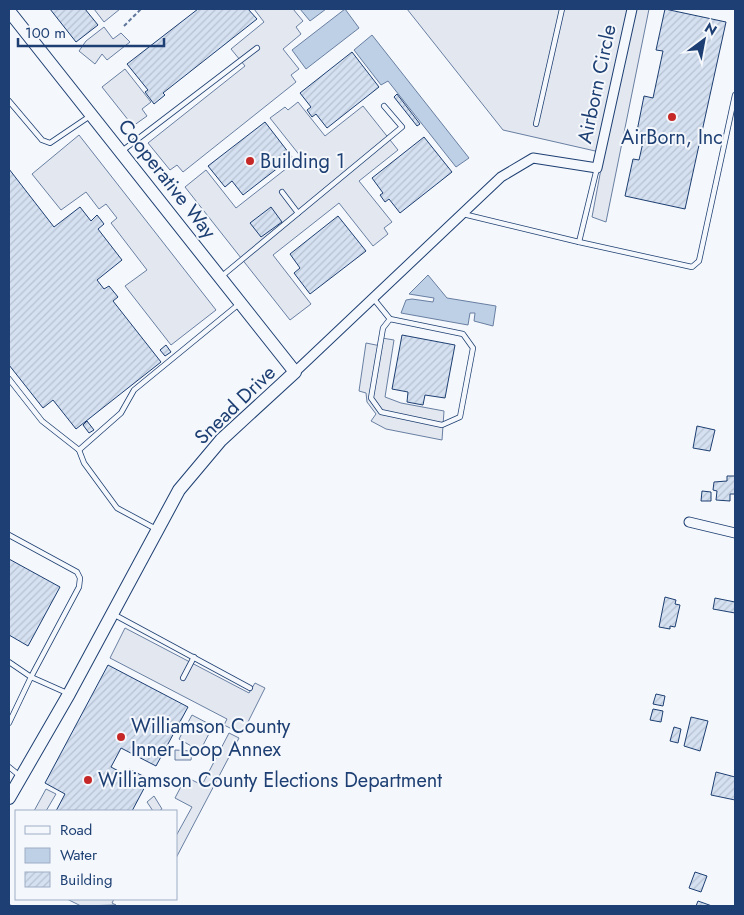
<svg xmlns="http://www.w3.org/2000/svg" width="744" height="915" viewBox="0 0 744 915" font-family="Jost,sans-serif">
  <style>
    .parking { fill: #e3e8f0; stroke: #687fa3 }
    .water { fill: #bed0e5; stroke: #687fa3 }
    .building { fill: url(#building-hatch); stroke: #1d3f73 }
    .lines { fill: none; stroke-linecap: round; stroke-linejoin: round }
    .lane-casing { stroke: #1d3f73; stroke-width: 6 }
    .street-casing { stroke: #1d3f73; stroke-width: 11 }
    .secondary-casing { stroke: #1d3f73; stroke-width: 14 }
    .path { stroke: #5e769c; stroke-width: 2; stroke-dasharray: 4 2.5; stroke-linecap: butt }
    .lane { stroke: #f4f7fb; stroke-width: 4.5 }
    .street { stroke: #f4f7fb; stroke-width: 9 }
    .secondary { stroke: #f4f7fb; stroke-width: 12 }
    .poi-dot { fill: #c62828; stroke: #f4f7fb; stroke-width: 2 }
    .labels { text-anchor: middle; dominant-baseline: central; stroke-width: 4; stroke-linejoin: round; paint-order: stroke }
    .street-label { font-size: 20px; fill: #1d3f73; stroke: #f4f7fb }
    .poi-label { font-size: 20px; fill: #1d3f73; stroke: #f4f7fb; text-anchor: start }
  </style>
  <defs>
    <pattern id="building-hatch" width="6" height="6" patternUnits="userSpaceOnUse" patternTransform="scale(1.25)"><rect width="6" height="6" fill="#d5e0f0"/><path d="M-1 1l2-2M0 6l6-6M5 7l2-2" fill="none" stroke="#b6c1d1"/></pattern>
  </defs>
  <rect width="100%" height="100%" fill="#f4f7fb"/>
  <g class="parking">
    <path d="M94 9H120L104 22Z"/>
    <path d="M254 9H293L303 21 296 27 301 34 283 49 299 69 291 75 296 82 183 172 177 165 170 170 148 143 245 66 231 49 264 22Z"/>
    <path d="M407 9H649L606 222 592 217 604 153 503 130Z"/>
    <path d="M104 27 113 39 121 33 130 42 107 60 102 54 95 64 79 51 86 41Z"/>
    <path d="M125 69 151 102 142 109 147 116 133 126 102 87Z"/>
    <path d="M298 102 325 136 363 106 398 150 359 181 392 222 384 228 388 234 373 246 339 203 273 255 311 304 290 320 185 187 206 170 236 208 301 157 270 118 285 107 288 110Z"/>
    <path d="M79 135 216 310 171 345 125 286 147 270 111 223 117 218 106 204 99 209 86 192 61 210 32 174Z"/>
    <path d="M382 338 394 340 385 397 401 403 444 411 442 440 386 429 371 421 376 414 367 402 366 393 359 391 366 343 381 346Z"/>
    <path d="M125 628 249 693 255 683 265 688 242 734 224 725 227 719 110 658Z"/>
    <path d="M192 715 213 726 200 751 179 739Z"/>
    <path d="M229 733 239 738 176 858V836L192 807 175 798 186 777 202 785Z"/>
    <path d="M175 750 192 751 191 760H175Z"/>
    <path d="M46 789 56 794 46 811H34Z"/>
    <path d="M154 796 162 809 159 811H153L147 802Z"/>
    <path d="M67 899H114L112 903 116 905 81 906Z"/>
  </g>
  <g class="water">
    <path d="M300 9H326L310 21Z"/>
    <path d="M345 9 359 28 306 69 292 50Z"/>
    <path d="M372 35 469 158 456 167 388 81 381 85 354 50Z"/>
    <path d="M428 275 447 298 496 306 493 326 474 321 475 313H470L468 325 401 313 406 300 412 299 433 302 434 298 409 294Z"/>
  </g>
  <g class="building">
    <path d="M50 9H85L98 25 76 42Z"/>
    <path d="M198 9H248L257 19 163 93 165 95 154 104 145 92 148 90 127 64Z"/>
    <path d="M665 9 726 22 685 209 625 196 633 159 639 160 644 138 636 136 644 96 653 98 663 51 656 50Z"/>
    <path d="M352 52 379 87 327 128 316 114 312 117 307 110 311 107 300 93Z"/>
    <path d="M397 94 420 124 417 126 394 97Z"/>
    <path d="M265 122 292 157 243 195 232 181 225 187 208 166Z"/>
    <path d="M424 137 452 172 400 213 389 199 385 202 380 195 383 193 372 178Z"/>
    <path d="M9 169 54 227 80 207 91 221 97 215 101 220 104 224 98 229 122 260 97 280 104 289 109 286 118 297 113 301 161 362 76 429 53 400 43 408 9 365Z"/>
    <path d="M271 207 282 222 261 237 250 223Z"/>
    <path d="M338 216 366 251 310 294 294 273 300 268 290 254Z"/>
    <path d="M402 335 455 345 445 398 425 395 423 405 407 402 408 392 392 389Z"/>
    <path d="M166 345 171 352 165 356 160 350Z"/>
    <path d="M87 421 94 430 89 433 83 425Z"/>
    <path d="M697 426 715 430 710 451 693 448Z"/>
    <path d="M727 476H735V494H730V501L716 500 717 491 713 490 714 482 727 481Z"/>
    <path d="M702 491 711 492V501H701Z"/>
    <path d="M9 559 60 587 28 646 9 635Z"/>
    <path d="M665 597 676 600 675 604 680 605 675 627 670 626V629L659 627Z"/>
    <path d="M715 598 735 602V613L713 609Z"/>
    <path d="M108 665 188 707 156 766 121 748 119 752 111 767 126 775 129 769 149 779 132 811H56L65 794 45 783Z"/>
    <path d="M656 694 665 696 663 706 653 704Z"/>
    <path d="M653 709 663 711 661 722 650 720Z"/>
    <path d="M691 717 708 721 700 751 684 746Z"/>
    <path d="M674 727 681 729 678 743 670 741Z"/>
    <path d="M716 772 735 777V800L711 795Z"/>
    <path d="M695 872 707 876 701 892 689 888Z"/>
    <path d="M698 901 712 906H696Z"/>
  </g>
  <g class="lines">
    <g class="lane-casing">
      <g id="lane">
        <path d="M9 101 42 140 50 143 90 116"/>
        <path d="M536 124 562 9"/>
        <path d="M122 151 257 48"/>
        <path d="M282 192 298 213"/>
        <path d="M463 214 579 242 597 168"/>
        <path d="M579 242 692 267 699 261 735 95"/>
        <path d="M222 276 402 127 384 106"/>
        <path d="M373 298 390 319 383 328 371 398 381 412 442 425 460 417 473 348 463 334 390 319"/>
        <path d="M9 379 42 421 79 450"/>
        <path d="M156 529 117 508 84 463 79 450 121 413 134 390 239 304"/>
        <path d="M9 535 77 572 80 578 79 587 31 677 67 693"/>
        <path d="M113 614 250 688"/>
        <path d="M9 662 31 677 9 723"/>
        <path d="M183 678 194 657"/>
        <path d="M9 767 20 776"/>
      </g>
    </g>
    <g class="street-casing">
      <g id="street">
        <path d="M295 372 501 177 533 158 597 168 632 9"/>
        <path d="M689 522 735 533"/>
      </g>
    </g>
    <g class="secondary-casing">
      <path id="secondary" d="M9 11 295 372 221 440 179 490 69 694 9 798"/>
    </g>
    <g class="path">
      <path d="M124 26 141 9"/>
      <path d="M9 905 11 906"/>
    </g>
    <use href="#lane" class="lane"/>
    <use href="#street" class="street"/>
    <use href="#secondary" class="secondary"/>
  </g>
  <g class="poi-dot">
    <circle cx="672" cy="117" r="5"/>
    <circle cx="250" cy="161" r="5"/>
    <circle cx="121" cy="737" r="5"/>
    <circle cx="88" cy="780" r="5"/>
  </g>
  <g class="labels">
    <g class="street-label">
      <text transform="translate(597 84) rotate(-78)">Airborn Circle</text>
      <text transform="translate(167 179) rotate(52)">Cooperative Way</text>
      <text transform="translate(235 405) rotate(-44)">Snead Drive</text>
    </g>
    <g class="poi-label">
      <text x="672" y="137" text-anchor="middle">AirBorn, Inc</text>
      <text x="260" y="161">Building 1</text>
      <text x="131" y="726">Williamson County<tspan x="131" dy="23">Inner Loop Annex</tspan></text>
      <text x="98" y="780">Williamson County Elections Department</text>
    </g>
  </g>
  <rect width="744" height="915" fill="none" stroke="#1d3f73" stroke-width="20"/>
  <rect x="15" y="810" width="162" height="90" fill="#f4f7fb" stroke="#9eadc5"/>
  <rect x="25" y="826" width="25" height="8" fill="#f4f7fb" stroke="#9eadc5"/>
  <text x="60" y="835" font-size="15" fill="#1d3f73">Road</text>
  <rect x="25" y="848" width="25" height="15" fill="#bed0e5" stroke="#9eadc5"/>
  <text x="60" y="860" font-size="15" fill="#1d3f73">Water</text>
  <rect x="25" y="872" width="25" height="15" fill="url(#building-hatch)" stroke="#9eadc5"/>
  <text x="60" y="885" font-size="15" fill="#1d3f73">Building</text>
  <g transform="translate(704 40) rotate(32)" stroke="#f4f7fb" stroke-width="4" paint-order="stroke">
  <path d="M0-4L9 19L0 12L-9 19Z" fill="#1d3f73"/>
  <text y="-8" font-size="14" font-weight="bold" text-anchor="middle" fill="#1d3f73">N</text>
  </g>
  <path d="M18 38v8h146v-8" fill="none" stroke="#1d3f73" stroke-width="2.5"/>
  <text x="25" y="38" font-size="15" fill="#1d3f73" stroke="#f4f7fb" stroke-width="4" paint-order="stroke">100 m</text>
</svg>
